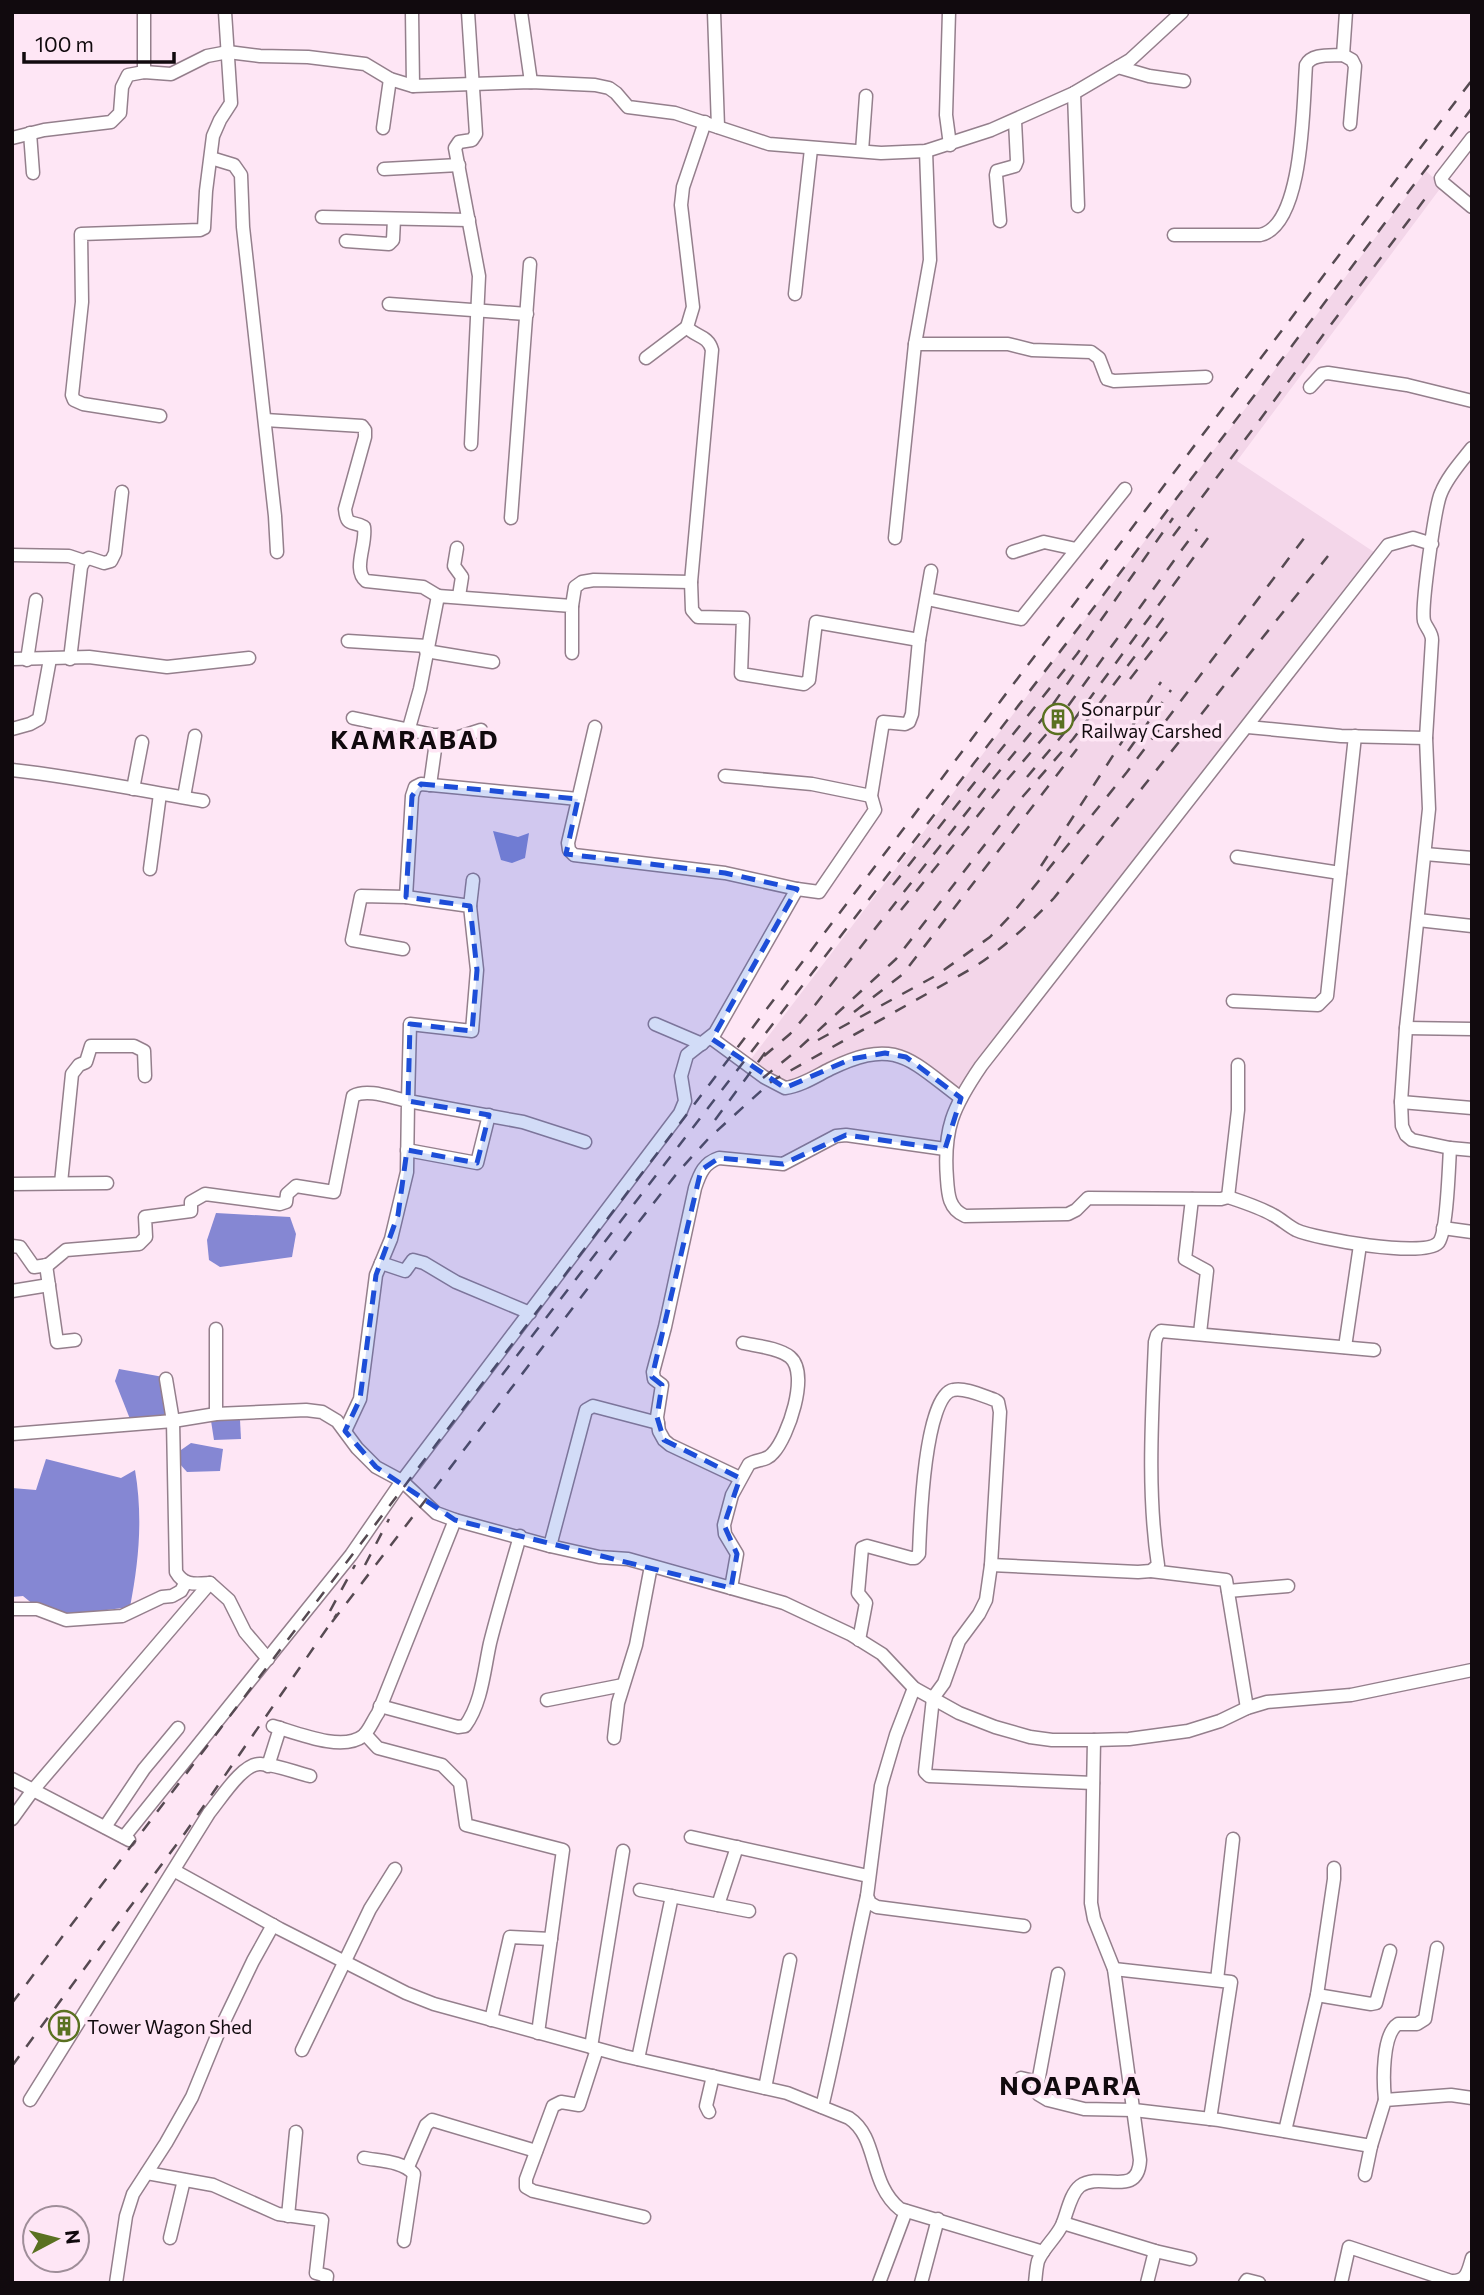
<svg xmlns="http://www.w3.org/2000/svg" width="1484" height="2295" viewBox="0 0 1484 2295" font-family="Commissioner,sans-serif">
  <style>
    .built { fill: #f3d6e9 }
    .water { fill: #8587d3 }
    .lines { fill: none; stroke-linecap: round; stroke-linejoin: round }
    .minor-casing { stroke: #947f8c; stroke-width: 15 }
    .minor { stroke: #fff; stroke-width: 12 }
    .rail { stroke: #564a52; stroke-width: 2.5; stroke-dasharray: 12 12; stroke-linecap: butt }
    .marked { fill: #1d4ed8; fill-opacity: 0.2; stroke: #1d4ed8; stroke-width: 5; stroke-dasharray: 14 9; stroke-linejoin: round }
    .labels { text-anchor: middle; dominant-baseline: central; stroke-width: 7; stroke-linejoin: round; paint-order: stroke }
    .poi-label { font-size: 19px; fill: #110a0e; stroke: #fee6f5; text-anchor: start }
    .district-label { font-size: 26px; font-weight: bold; letter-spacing: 2px; fill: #110a0e; stroke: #fee6f5 }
  </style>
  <rect width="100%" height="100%" fill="#fee6f5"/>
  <path class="built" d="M1426 171 1442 186 1237 461 1377 554 959 1093 889 1050 791 1084H780L751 1059Z"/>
  <g class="water">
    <path d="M493 831 518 837 529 833 525 858 512 863 501 860Z"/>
    <path d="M216 1213 290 1217 296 1234 292 1257 220 1267 209 1260 207 1240Z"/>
    <path d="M119 1369 169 1378V1417L130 1419 115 1381Z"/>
    <path d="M218 1416 240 1420 241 1439 214 1440 211 1421Z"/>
    <path d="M191 1443 223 1449 220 1471 187 1472 179 1463 181 1450Z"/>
    <path d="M46 1459 121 1478 135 1470C143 1517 139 1561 130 1607L60 1616 45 1614 23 1596 12 1597V1488L36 1490Z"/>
  </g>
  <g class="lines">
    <g class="minor-casing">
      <g id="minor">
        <path d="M412 12 413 86"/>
        <path d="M468 12 476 134 472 140 459 142 455 148 479 276 471 444"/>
        <path d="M521 12 531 82"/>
        <path d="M714 12 718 127"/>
        <path d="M949 12 946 115 950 145"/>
        <path d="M1343 55 1352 60 1355 66 1350 124"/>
        <path d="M1118 67 1149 76 1184 81"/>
        <path d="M144 72V12"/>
        <path d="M1074 93 1078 206"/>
        <path d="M705 122 683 187 681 205 693 307 687 327C695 337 708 335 712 350L691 582 692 610 698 617 743 618 741 674 804 684 809 680 816 622 919 640"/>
        <path d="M383 128 390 79"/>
        <path d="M30 133 33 173"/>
        <path d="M12 138 44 130 111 122 120 113 122 87 128 75 144 72 171 74 207 56 228 52 260 56 308 57 365 64 390 79 413 86 531 82 595 85 609 88 616 93 628 107 675 113 769 144 881 153 926 151 991 130 1074 93 1130 60 1182 12"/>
        <path d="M1472 138 1441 178 1442 182 1472 207"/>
        <path d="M862 151 866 96"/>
        <path d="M211 158 234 165 241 175 243 227 275 516 277 552"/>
        <path d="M384 169 459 165"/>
        <path d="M322 217 469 220"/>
        <path d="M1000 221 996 175 997 171 1015 166 1017 161 1015 121"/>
        <path d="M1174 235H1260C1304 226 1303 103 1306 65 1312 53 1331 56 1343 55L1346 12"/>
        <path d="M346 241 389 244 393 240 394 219"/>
        <path d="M795 294 811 149"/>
        <path d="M389 304 527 314"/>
        <path d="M915 344H1008L1032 350 1091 352 1099 358 1107 379 1114 381 1206 377"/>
        <path d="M646 358 687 327"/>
        <path d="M1310 387 1322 374 1328 373 1407 385 1472 401"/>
        <path d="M160 416 83 404 74 400 72 395 82 302 81 234 200 230 204 228 206 191 213 136 220 120 231 103 225 12"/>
        <path d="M265 420 362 426 365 430V437L345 509C347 528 352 520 364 527 367 544 352 570 366 581L423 587 438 596"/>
        <path d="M511 518 530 264"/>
        <path d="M895 538 915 344 930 260 926 151"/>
        <path d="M1432 544 1413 538 1388 545 981 1066C953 1107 943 1129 947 1179 948 1195 949 1209 965 1216L1068 1214 1076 1210 1088 1198 1221 1199 1228 1197C1243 1202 1259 1207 1273 1215 1281 1219 1288 1226 1296 1230 1316 1239 1423 1258 1438 1243 1447 1235 1449 1164 1450 1148L1412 1140 1406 1135 1402 1126 1401 1102 1406 1028 1429 809 1426 738 1432 640C1432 632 1426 628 1424 621 1421 607 1435 506 1441 493 1448 476 1461 462 1472 448"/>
        <path d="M457 548 454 566 462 577 459 596"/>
        <path d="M1013 552 1044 542 1076 549"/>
        <path d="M12 555 69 556 84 561"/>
        <path d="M927 599 1021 619 1125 489"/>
        <path d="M572 606 575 587 582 582 594 580 691 582"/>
        <path d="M348 641 427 646"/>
        <path d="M426 651 493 662"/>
        <path d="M12 659 89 657 167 667 249 658"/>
        <path d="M70 659 81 567 84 561 89 558 104 563 111 561 115 553 122 492"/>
        <path d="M27 660 36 600"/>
        <path d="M353 718 453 739 481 730"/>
        <path d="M595 727 568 843 569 850 574 855 725 873 797 889 819 892 875 810 871 796 883 722 905 724 909 722 912 714 919 640 931 571"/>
        <path d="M1248 727 1341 736 1426 738"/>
        <path d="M409 728 420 689 438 596 572 606V653"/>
        <path d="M12 729 30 724 39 719 50 659"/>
        <path d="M12 770C76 777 139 790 203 801"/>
        <path d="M725 776 812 784 871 796"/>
        <path d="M430 785 437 735"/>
        <path d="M133 789 142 742"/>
        <path d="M184 797 195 736"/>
        <path d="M1425 854 1472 858"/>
        <path d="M1237 857 1340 873"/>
        <path d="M150 869 160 794"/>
        <path d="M406 897 412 796 415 787 421 784 578 799"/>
        <path d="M470 906 473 880"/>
        <path d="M1418 920 1472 926"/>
        <path d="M403 949 352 940 361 896 406 897 470 906 477 970 472 1031 410 1024 408 1101 523 1122 585 1142"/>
        <path d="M1233 1001 1318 1005 1327 996 1355 736"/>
        <path d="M655 1024 702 1044"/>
        <path d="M1406 1028 1472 1029"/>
        <path d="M711 1038 764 1077 785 1088C801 1086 816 1076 830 1069 896 1037 909 1059 961 1098"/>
        <path d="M1401 1102 1472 1108"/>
        <path d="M1450 1148 1472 1150"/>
        <path d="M407 1150 477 1163 489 1115"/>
        <path d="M61 1183 72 1074 79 1065 86 1062 91 1046H134L144 1051 145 1076"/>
        <path d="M12 1184 107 1183"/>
        <path d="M1228 1197 1238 1110V1065"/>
        <path d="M1192 1199 1185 1259 1207 1271 1200 1333"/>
        <path d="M1443 1228 1472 1232"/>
        <path d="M12 1246 20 1247 34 1267 48 1265 66 1250 139 1244 146 1237 145 1217 191 1211V1202L205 1194 280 1204 286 1202 287 1194 296 1186 334 1192 353 1096C368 1088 392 1098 408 1101L407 1172 391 1239 376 1275 360 1399 345 1431"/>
        <path d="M381 1263 405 1271 413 1260 424 1263 456 1282 530 1313"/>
        <path d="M46 1265 57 1342 75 1340"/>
        <path d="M12 1291 49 1285"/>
        <path d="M216 1329V1414"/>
        <path d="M1345 1347 1360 1245"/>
        <path d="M166 1379 173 1421 176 1572C184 1586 195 1584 210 1583L229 1600 245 1632 268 1659"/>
        <path d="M12 1434 173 1421 216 1414 306 1410 322 1412 337 1421 357 1448 376 1467 402 1481 436 1513 455 1520 550 1546 599 1557 628 1559 784 1603 850 1634 882 1654 914 1688 959 1713 995 1727 1030 1737 1052 1740H1094L1091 1903 1094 1919 1114 1969 1140 2160C1138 2199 1101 2171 1080 2186 1070 2194 1067 2214 1062 2225 1056 2238 1043 2248 1038 2261 1036 2269 1036 2275 1035 2283"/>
        <path d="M740 1478 670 1445 664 1440 659 1431 657 1417 662 1385 654 1379 653 1372 665 1327 695 1188C700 1173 704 1163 719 1158L783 1164 836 1136 846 1135 945 1149"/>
        <path d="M550 1546 586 1410 593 1406 658 1423"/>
        <path d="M991 1565 1138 1572 1151 1571 1158 1565C1147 1492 1152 1416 1155 1342L1157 1335 1161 1331 1374 1350"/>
        <path d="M1151 1571 1226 1580 1247 1708"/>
        <path d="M731 1588 737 1554 725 1534 724 1525 732 1495 749 1464C757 1459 767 1461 773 1453 788 1437 810 1374 790 1357 779 1348 757 1346 743 1343"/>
        <path d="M1228 1591 1288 1586"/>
        <path d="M12 1609H37L66 1620 122 1616 162 1597 172 1596 181 1591 186 1582"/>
        <path d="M859 1640 866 1603 858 1593 862 1548 867 1546 911 1558H915L919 1554C920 1527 924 1396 953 1390 965 1387 983 1396 995 1400L998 1402 1000 1412 991 1565 986 1600 979 1614 959 1641 944 1683 933 1698 925 1772 929 1776 1093 1783"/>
        <path d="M914 1688 896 1735 881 1786 867 1896 870 1903 877 1907 1024 1926"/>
        <path d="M547 1700 623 1685"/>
        <path d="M380 1706 458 1727 465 1726C482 1703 484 1670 490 1643 499 1607 510 1572 520 1536"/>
        <path d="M273 1726C297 1733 342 1752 363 1736 369 1731 373 1720 378 1713L455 1520"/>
        <path d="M365 1734 378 1748 442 1765 460 1783 466 1825 563 1850 538 2033"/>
        <path d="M614 1738 618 1703 636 1645 651 1566"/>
        <path d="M1094 1740 1129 1739 1188 1731 1220 1721 1247 1708 1267 1702 1351 1695 1472 1670"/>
        <path d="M268 1766 280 1728"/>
        <path d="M12 1779 129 1840"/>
        <path d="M12 1819 33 1790 210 1583"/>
        <path d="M105 1827 144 1769 178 1728"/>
        <path d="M124 1837 351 1555 402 1481 680 1113 685 1101 681 1076 687 1055 715 1033 797 889"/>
        <path d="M691 1837 868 1876"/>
        <path d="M175 1871 280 1929 406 1993 434 2004 624 2056 787 2093 849 2118C879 2138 868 2183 900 2209L1043 2252"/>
        <path d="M640 1890 718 1905 737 1847"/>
        <path d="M718 1905 749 1911"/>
        <path d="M1114 1969 1231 1982 1210 2119"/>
        <path d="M1058 1974 1037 2088 1038 2094 1048 2100 1084 2109 1134 2110 1219 2120 1371 2146 1385 2100 1451 2095 1472 2098"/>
        <path d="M1217 1980 1233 1839"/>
        <path d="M1317 1995 1371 2004 1376 2003 1390 1951"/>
        <path d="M491 2020 510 1937 551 1939"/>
        <path d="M591 2047 623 1851"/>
        <path d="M597 2049 579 2105 561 2102 553 2106 526 2179V2187L533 2191 644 2217"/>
        <path d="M302 2050 370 1909 395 1869"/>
        <path d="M638 2059 672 1896"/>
        <path d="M1017 2082 1021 2078 1038 2082"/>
        <path d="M765 2088 790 1960"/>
        <path d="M30 2100 209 1813C220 1800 243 1762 261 1764 277 1765 294 1772 310 1776"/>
        <path d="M1385 2100C1383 2081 1382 2034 1398 2024H1417L1425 2019 1437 1948"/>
        <path d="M822 2107C839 2037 851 1967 867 1896"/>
        <path d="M709 2112 706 2106 713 2076"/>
        <path d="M1285 2131 1317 1995 1334 1879V1868"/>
        <path d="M364 2158C380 2161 403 2161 414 2174L404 2241"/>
        <path d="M408 2167 426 2125 432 2120 536 2151"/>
        <path d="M147 2173 213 2185 278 2214 322 2220 316 2273 327 2276 326 2283"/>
        <path d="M1365 2175 1371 2146"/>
        <path d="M288 2216 296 2132"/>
        <path d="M1063 2223 1155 2251 1190 2259"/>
        <path d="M170 2238 184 2180"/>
        <path d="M116 2283 126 2216 133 2194 166 2143 192 2097 217 2036 253 1961 273 1925"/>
        <path d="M879 2283 906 2211"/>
        <path d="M921 2283 938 2219"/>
        <path d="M1147 2283 1155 2251"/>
        <path d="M1245 2283 1247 2280 1259 2283"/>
        <path d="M1341 2283 1349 2247 1451 2281C1467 2282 1468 2271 1472 2258"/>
      </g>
    </g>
    <use href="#minor" class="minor"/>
    <g class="rail">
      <path d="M1173 536 1430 192"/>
      <path d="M1130 679 1173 624"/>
      <path d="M1128 751 1171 690"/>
      <path d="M1027 777 1065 732 1208 538"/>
      <path d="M1041 866 1161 682"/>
      <path d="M893 885 1077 654 1173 518"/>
      <path d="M901 910 1001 787 1055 724 1197 529"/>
      <path d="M854 1012 903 974 1077 749"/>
      <path d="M818 1040 937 975 990 937 1012 914 1127 772 1305 537"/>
      <path d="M764 1056 790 1034 815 1005 992 780 1044 717 1089 653"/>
      <path d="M763 1078 796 1051 896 959 1018 802 1073 739 1165 616"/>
      <path d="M715 1120 770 1046"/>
      <path d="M502 1375 1079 627 1472 108"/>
      <path d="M365 1565 389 1519"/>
      <path d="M330 1611 355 1565"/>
      <path d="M332 1622 634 1228 678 1172 709 1138 772 1081 971 969C1003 949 1028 925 1054 898L1328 556"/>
      <path d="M12 2003 1472 80"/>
      <path d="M12 2066 185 1833 337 1614"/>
    </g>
  </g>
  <path class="marked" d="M421 784 578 799 566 854 725 873 797 889 712 1039 785 1088 851 1059 885 1053 906 1057 961 1098 945 1149 846 1135 783 1164 719 1158 701 1170 652 1377 662 1385 657 1417 664 1440 740 1478 724 1525 737 1554 731 1588 455 1520 376 1467 345 1431 360 1399 376 1275 398 1215 407 1150 477 1163 489 1115 408 1101 410 1024 472 1031 477 970 470 906 406 897 412 796Z"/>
  <defs>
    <g id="building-ring" transform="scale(1.575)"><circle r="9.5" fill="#fee6f5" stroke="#5a7121" stroke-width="1.5"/><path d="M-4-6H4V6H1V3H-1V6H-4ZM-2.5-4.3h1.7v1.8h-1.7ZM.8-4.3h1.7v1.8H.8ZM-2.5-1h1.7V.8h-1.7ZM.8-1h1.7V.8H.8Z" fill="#5a7121"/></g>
  </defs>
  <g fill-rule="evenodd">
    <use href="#building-ring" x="1058" y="719"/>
    <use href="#building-ring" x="64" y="2026"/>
  </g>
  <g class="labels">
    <g class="poi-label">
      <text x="1081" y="708">Sonarpur<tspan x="1081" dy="22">Railway Carshed</tspan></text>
      <text x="87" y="2026">Tower Wagon Shed</text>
    </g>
    <g class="district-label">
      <text x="415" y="738">KAMRABAD</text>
      <text x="1071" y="2084">NOAPARA</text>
    </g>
  </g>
  <rect width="1484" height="2295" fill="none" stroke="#110a0e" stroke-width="28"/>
  <g transform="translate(56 2239) rotate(83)"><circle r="33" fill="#fee6f5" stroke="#9f8e99" stroke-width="2"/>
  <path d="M0-5L12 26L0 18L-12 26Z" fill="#5a7121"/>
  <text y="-10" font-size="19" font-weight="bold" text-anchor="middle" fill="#110a0e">N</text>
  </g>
  <path d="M24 52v10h150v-10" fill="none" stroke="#110a0e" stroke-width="3.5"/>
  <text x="35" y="52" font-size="21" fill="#110a0e" stroke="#fee6f5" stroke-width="5" paint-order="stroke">100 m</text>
</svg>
